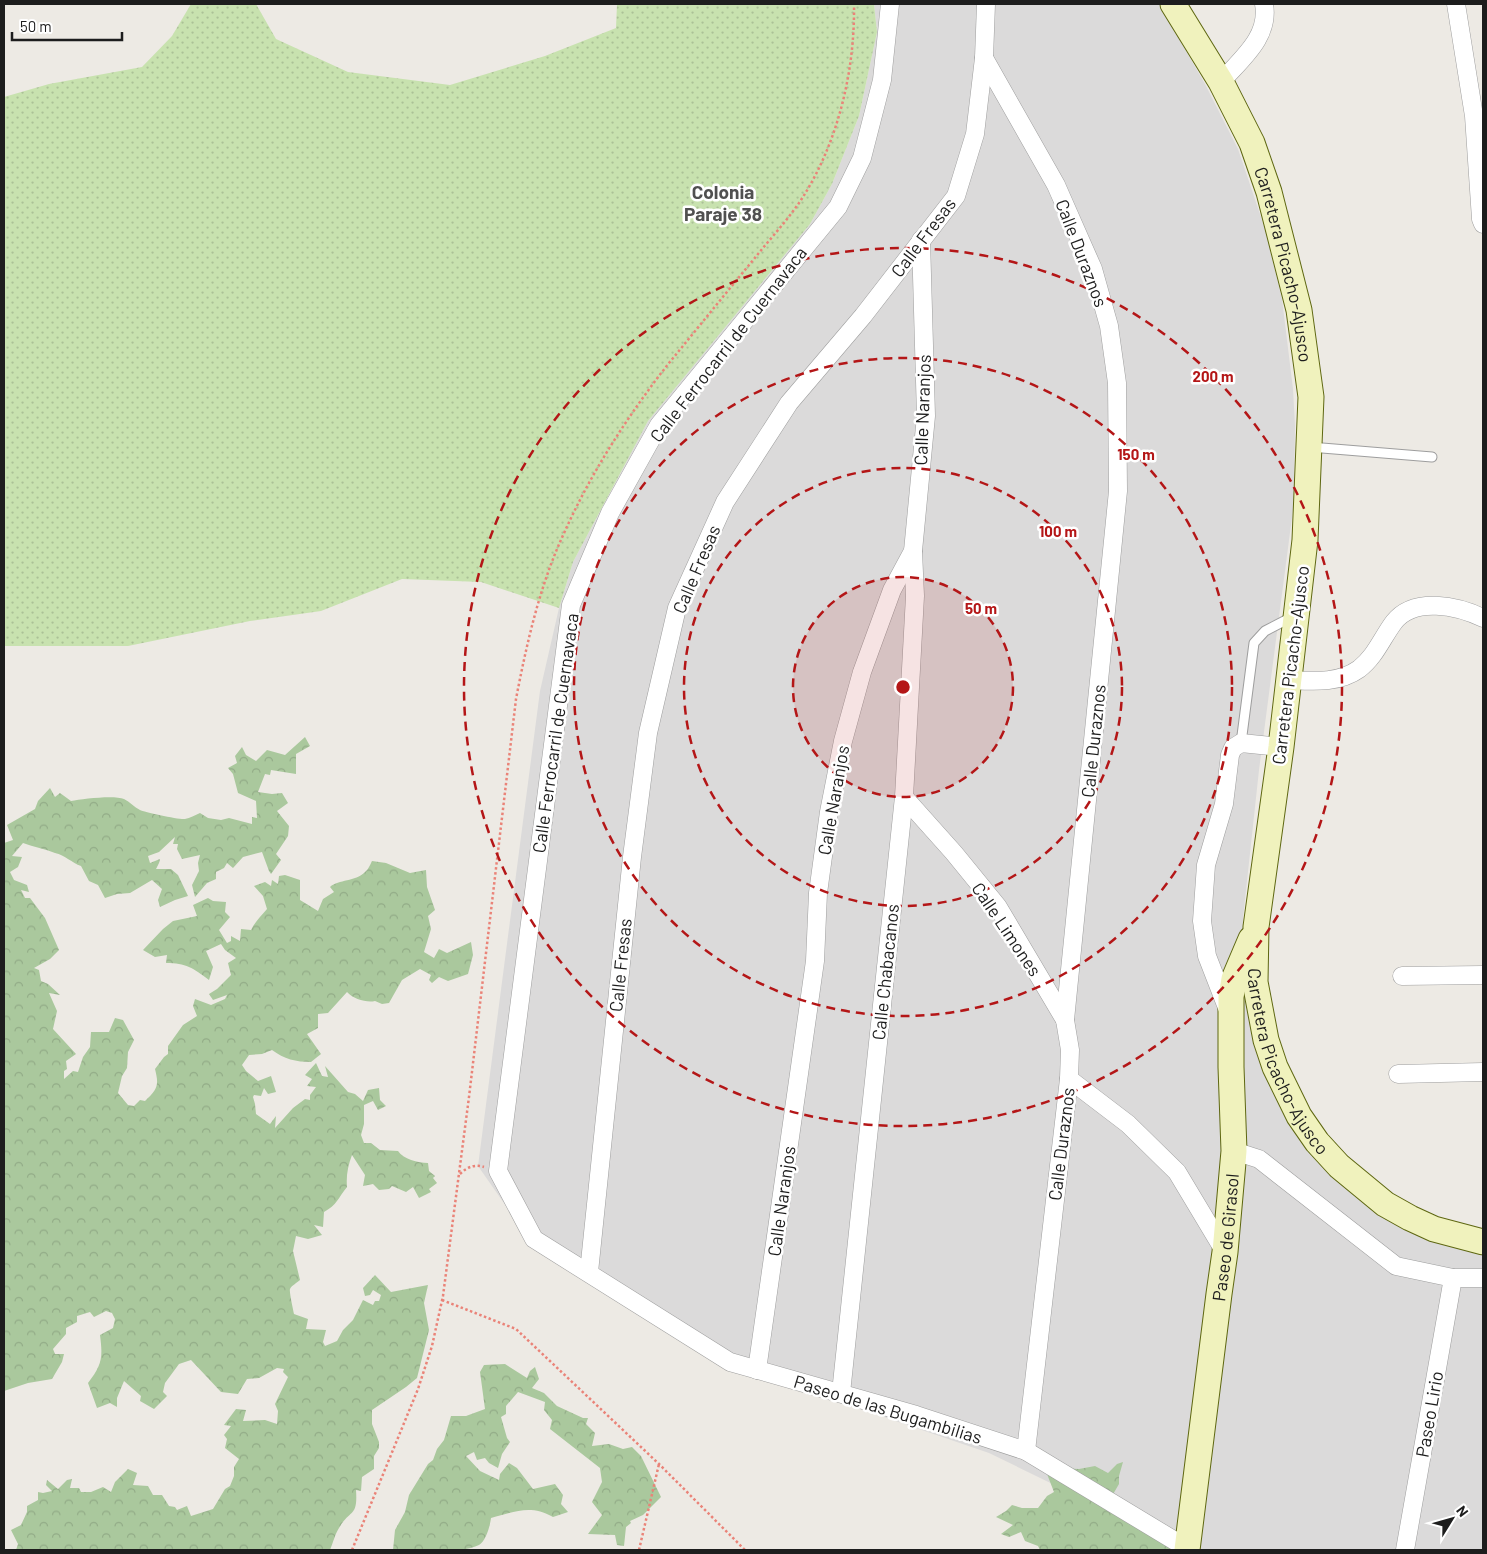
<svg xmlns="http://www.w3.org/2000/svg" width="1487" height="1554" viewBox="0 0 1487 1554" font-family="Barlow,sans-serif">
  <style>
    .residential { fill: #dbdada }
    .grass { fill: url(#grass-dots) }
    .forest { fill: url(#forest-crowns) }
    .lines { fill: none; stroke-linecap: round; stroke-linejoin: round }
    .lane-casing { stroke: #9e9e9e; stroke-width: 11 }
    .street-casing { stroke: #9e9e9e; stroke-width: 19 }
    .secondary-casing { stroke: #5e6711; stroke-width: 27 }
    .path { stroke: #ea8378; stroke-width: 2.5; stroke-dasharray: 2.5 2.5; stroke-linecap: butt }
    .lane { stroke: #fff; stroke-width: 9 }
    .street { stroke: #fff; stroke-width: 18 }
    .secondary { stroke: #f0f2bd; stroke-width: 25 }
    .ring { fill: none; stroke: #b41617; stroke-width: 2.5; stroke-dasharray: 9 6 }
    .labels { text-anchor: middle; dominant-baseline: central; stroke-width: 5; stroke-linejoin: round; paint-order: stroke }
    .street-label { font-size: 18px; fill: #1d1d1d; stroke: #fff }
    .neighbourhood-label { font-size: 19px; font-weight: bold; fill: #505050; stroke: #fff }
    .centre { fill: #b41617; stroke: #fff; stroke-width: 2.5 }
    .ring-label { font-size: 15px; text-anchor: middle; font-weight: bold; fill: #b41617; stroke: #fff; stroke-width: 5; stroke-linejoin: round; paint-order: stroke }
  </style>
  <defs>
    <pattern id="grass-dots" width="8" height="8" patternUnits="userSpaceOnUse" patternTransform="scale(1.25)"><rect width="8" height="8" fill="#c8e2af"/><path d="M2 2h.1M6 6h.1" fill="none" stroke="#abc196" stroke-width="1.8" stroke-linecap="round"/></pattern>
    <pattern id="forest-crowns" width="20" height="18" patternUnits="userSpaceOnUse" patternTransform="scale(1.25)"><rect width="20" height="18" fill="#aac89d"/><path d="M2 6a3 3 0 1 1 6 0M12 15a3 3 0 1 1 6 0" fill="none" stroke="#92ab87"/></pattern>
  </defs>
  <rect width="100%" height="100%" fill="#edeae4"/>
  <path class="residential" d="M874 4H1159L1205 84 1238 149 1265 229 1282 299 1293 389 1295 425 1294 502 1259 770 1243 918 1246 977 1327 1168 1483 1253V1550H1164L1104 1509 989 1453 814 1393 725 1369 584 1279 539 1253 478 1166 540 691 559 608 573 562 648 421 810 224 832 184 859 116 877 32Z"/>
  <path class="grass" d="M191 4H256L276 39 348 72 450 85 545 56 616 28 617 4H874L877 32 859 116 832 184 810 224 648 421 573 562 559 608 481 582 402 579 321 611 250 621 128 646H4V97L49 84 142 67 172 36Z"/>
  <g class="forest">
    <path d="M305 737 310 746 296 754V774L271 770 270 775 265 774 258 792 272 794 282 793 288 803 277 811 289 826 288 836 276 854 281 860 271 874 269 871 262 852 243 857 233 868 227 863 224 868 216 872V879L207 883 195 897 192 885 199 871 198 863 200 855 182 859 177 849 178 844H173L175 837 159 852 148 856 150 863 160 859 159 863 156 869H171L178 875 188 896 175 900 160 907 158 900 162 889 152 880 130 893 117 894 105 898 98 885 89 881 81 866C72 863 65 855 55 853 45 849 34 847 23 843L12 856 22 857 18 867 10 872 14 880 27 885 29 892 21 890 25 898H30L45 918 59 950 50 959 34 968 39 970 41 981 48 984 60 995 49 993 57 1011 53 1029 76 1054 66 1061 67 1069 64 1071V1079L73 1071 78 1072 83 1057 90 1047 91 1032H109L115 1018 123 1020 134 1040 128 1052 127 1068 122 1076 118 1093 128 1105 134 1106 140 1100 145 1101C158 1089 159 1085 155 1069L164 1057 168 1054V1046L183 1025 197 1016 193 1006 195 999 211 1005 225 999 227 995 213 1000 209 994 217 989 231 975 228 963 236 958 225 950 221 944 206 951 213 967 209 980C193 968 186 963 166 963L167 955 155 957 143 950 163 929 173 921 197 916 193 905 208 898 213 901 226 902 225 912 230 917 219 930 227 943 231 941V936L240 941 241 929 251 930C255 922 261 916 267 909L263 896 254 886 265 882 271 886 272 880 278 884 279 876 285 875 300 880V900L318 911 323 899 334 892 330 887C339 879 355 882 365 872 368 870 370 865 372 861L386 863 410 873 426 870 427 887 435 910 428 916 431 929 424 952 434 958 439 949 447 953 471 942 473 955 468 974 448 981 439 977 432 983 429 980 431 975 420 969 402 980 389 1003 382 1004 375 1001C367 1003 353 999 347 992L328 1013 318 1014V1028L307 1034 321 1054 311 1062C296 1062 284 1059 272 1050L262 1054 249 1055 242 1065 246 1071 258 1081 271 1076 276 1092 268 1094 264 1088 261 1096 254 1095 253 1097 255 1104 256 1114 270 1124 276 1116 275 1128 293 1108 305 1099 310 1100V1095L316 1087 307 1086 312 1079 305 1075 316 1063 322 1076 328 1077 325 1066 348 1092 355 1094 363 1101 368 1090 379 1088 380 1100 386 1106 378 1110 373 1101 364 1105V1124L361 1135 364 1143H371L380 1150 398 1151C403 1159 418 1163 428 1163L429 1171 435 1176 433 1178 437 1183 429 1189 431 1192 419 1198 413 1187 406 1192 392 1186 389 1189 379 1190 373 1184 363 1186 365 1175 352 1155C348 1166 346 1175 347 1187 338 1198 337 1205 324 1212L323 1227 314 1225 322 1235 308 1239 296 1236 293 1251 300 1280C297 1283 292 1285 290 1289 289 1291 293 1309 294 1314L308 1319 306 1329 326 1330 323 1342 325 1346 337 1341 343 1330 353 1320 363 1300 373 1305 375 1301H379L381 1295 373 1290 370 1295 365 1296 363 1288 375 1275 391 1292 428 1285 424 1303 429 1330 417 1378 406 1387 372 1410V1424L379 1442V1448L374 1456V1469L362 1477 361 1491 356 1490C358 1518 350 1509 339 1528 335 1534 333 1543 330 1550H16L18 1544 11 1530 21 1525 27 1512V1506L38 1500V1492L43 1493 52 1491 46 1485 47 1480 58 1489 67 1480 72 1479 70 1488H79L81 1492H91L103 1487 111 1492 115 1482 128 1469 137 1473 133 1485 148 1486 153 1495H162L169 1506 175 1507 177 1510 187 1506 191 1516 213 1509 225 1489 230 1486 234 1476V1467L239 1459 225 1448 227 1439 224 1435 231 1426 224 1425 236 1409 246 1410 243 1421 265 1420 277 1424 278 1411 275 1404 288 1377 283 1372 284 1369 277 1368 259 1378 247 1379 238 1394 221 1392 191 1360 179 1364 165 1383 163 1392 167 1396 154 1409 140 1401 141 1396 124 1381 117 1398V1407L110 1403 97 1408 88 1383C102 1365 103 1358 100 1335L113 1328 115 1319 112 1313 106 1311 94 1317 90 1312 77 1316V1322L66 1328V1334L53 1349 55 1354H64L62 1362 52 1379 28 1383 4 1391V843L13 840 7 825 35 809 38 801 50 788 55 797 60 793 71 801C82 799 114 795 124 799 130 802 134 807 140 810 144 812 180 820 185 819 190 818 195 815 200 813L208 818 221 820 229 818 252 824V817L257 818 256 801 238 793 233 774 228 768 237 763 235 756 242 747 246 755 256 761 267 750 285 755Z"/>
    <path d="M505 1364 527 1378 530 1371 535 1367 539 1379 532 1388 544 1393 557 1406 583 1418H588L586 1424 595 1433 592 1446 609 1444 623 1449 632 1447 641 1456 661 1497 643 1515 630 1521 631 1523 626 1527 624 1546 617 1545 615 1535 588 1534 602 1515 592 1502 602 1482 600 1468 550 1429 552 1420 544 1410 545 1402 518 1392 506 1406V1414L501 1417 507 1438 510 1442 502 1454 498 1468 489 1463 485 1458 477 1460 474 1452 466 1456 480 1471 499 1480 500 1474 509 1463 517 1468 533 1489 555 1484 563 1495 561 1504 568 1512 553 1517C530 1504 515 1512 491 1518 490 1526 486 1541 479 1545 462 1554 414 1550 393 1550L395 1530 405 1512 409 1495 428 1464 433 1460 437 1449 444 1440 451 1416H466L485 1409 480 1372 484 1365Z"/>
    <path d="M1123 1462 1119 1476V1484L1112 1496 1178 1546 1170 1550H1040L1038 1546 1025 1541 1021 1532 1009 1537 1001 1534 1013 1525 996 1517 1006 1511 1012 1505 1022 1508H1038L1047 1496 1054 1492 1047 1474 1058 1468 1079 1469 1095 1466 1108 1473 1117 1464Z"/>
  </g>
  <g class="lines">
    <g class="lane-casing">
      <g id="lane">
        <path d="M1310 447 1432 457"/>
        <path d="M1241 743 1254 643 1265 631 1292 617"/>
      </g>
    </g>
    <g class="street-casing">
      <g id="street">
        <path d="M890 4 882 80 862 158 838 207 659 425 610 513 571 605 498 1171 534 1239 730 1362 916 1415 1026 1451 1190 1550"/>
        <path d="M1456 4 1474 116 1481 219 1483 224"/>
        <path d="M984 58 1056 185 1093 269 1109 326 1117 383 1118 491 1065 1020 1070 1050 1069 1079 1026 1451"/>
        <path d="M1221 82C1241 59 1270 37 1264 4"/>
        <path d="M1288 680C1312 681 1338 684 1359 669 1375 657 1382 638 1394 622 1414 596 1458 606 1483 618"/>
        <path d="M904 797 954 853 998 907 1065 1020"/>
        <path d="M1402 976 1483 975"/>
        <path d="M1228 1010 1207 956 1202 921 1206 865 1224 804 1230 755 1233 748 1241 743 1281 747"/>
        <path d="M1398 1074 1483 1072"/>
        <path d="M1069 1079 1128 1124 1177 1172 1225 1252"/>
        <path d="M1234 1151 1259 1159 1396 1266 1453 1278H1483"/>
        <path d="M589 1272 632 857 648 733 677 608 725 502 789 403 863 316 956 196 975 134 984 58 986 4"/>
        <path d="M757 1370 815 961 818 893 829 812 843 741 862 672 892 590 913 551 926 416 921 240"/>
        <path d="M841 1393 904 797 915 596 913 551"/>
        <path d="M1405 1550 1453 1278"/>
      </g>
    </g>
    <g class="secondary-casing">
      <g id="secondary">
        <path id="s1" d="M1173 4 1221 82 1252 143 1269 192 1299 310 1311 397 1305 540 1281 747 1256 927 1255 982 1266 1040 1275 1067 1299 1116 1317 1142 1339 1166 1385 1204 1410 1218 1434 1229 1483 1242"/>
        <path id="s2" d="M1187 1550 1219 1294 1225 1252 1234 1151 1231 1067V997L1234 979 1251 939"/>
      </g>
    </g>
    <g class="path">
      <path d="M460 1174C467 1167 474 1164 484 1167"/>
      <path d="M442 1300 516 1329 659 1464 745 1550"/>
      <path d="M352 1550 418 1389 432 1346 443 1296 469 1097 516 699C527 642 540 584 565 531 592 471 629 414 669 363 697 329 725 294 754 259 769 240 787 221 801 200 838 143 855 71 854 4"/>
      <path d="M639 1550 659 1464"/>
    </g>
    <use href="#lane" class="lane"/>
    <use href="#street" class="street"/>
    <use href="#secondary" class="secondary"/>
  </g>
  <circle cx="903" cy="687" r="110" fill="#b41617" fill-opacity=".12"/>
  <g class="ring">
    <circle cx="903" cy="687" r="110"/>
    <circle cx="903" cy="687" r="219"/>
    <circle cx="903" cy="687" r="329"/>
    <circle cx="903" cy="687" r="439"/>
  </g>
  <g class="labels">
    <g class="street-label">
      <text transform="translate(923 237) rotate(-53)">Calle Fresas</text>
      <text transform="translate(1082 253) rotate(69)">Calle Duraznos</text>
      <text stroke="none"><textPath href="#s1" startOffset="286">Carretera Picacho-Ajusco</textPath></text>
      <text transform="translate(728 344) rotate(-52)">Calle Ferrocarril de Cuernavaca</text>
      <text transform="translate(922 410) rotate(-88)">Calle Naranjos</text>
      <text transform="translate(696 569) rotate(-67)">Calle Fresas</text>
      <text transform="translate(1290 665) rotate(-83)">Carretera Picacho-Ajusco</text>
      <text transform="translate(555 733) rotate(-82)">Calle Ferrocarril de Cuernavaca</text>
      <text transform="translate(1093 741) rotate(-84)">Calle Duraznos</text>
      <text transform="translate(833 800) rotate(-80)">Calle Naranjos</text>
      <text transform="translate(1007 929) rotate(56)">Calle Limones</text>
      <text transform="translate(620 965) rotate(-84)">Calle Fresas</text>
      <text transform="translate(885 972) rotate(-84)">Calle Chabacanos</text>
      <text stroke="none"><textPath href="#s1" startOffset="1096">Carretera Picacho-Ajusco</textPath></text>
      <text transform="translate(1061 1144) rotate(-83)">Calle Duraznos</text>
      <text transform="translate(781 1201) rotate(-82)">Calle Naranjos</text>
      <text stroke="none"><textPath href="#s2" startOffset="315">Paseo de Girasol</textPath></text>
      <text transform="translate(888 1409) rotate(17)">Paseo de las Bugambilias</text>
      <text transform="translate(1429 1414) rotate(-80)">Paseo Lirio</text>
    </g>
    <g class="neighbourhood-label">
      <text x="723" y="191">Colonia<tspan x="723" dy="22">Paraje 38</tspan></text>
    </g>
  </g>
  <circle cx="903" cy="687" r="8" class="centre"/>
  <g class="ring-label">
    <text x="1213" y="382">200 m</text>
    <text x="1136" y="460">150 m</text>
    <text x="1058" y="537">100 m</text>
    <text x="981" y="614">50 m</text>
  </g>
  <rect width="1487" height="1554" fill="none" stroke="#1d1d1d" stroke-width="10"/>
  <g transform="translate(1452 1519) rotate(53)" stroke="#ffffff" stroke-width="4" paint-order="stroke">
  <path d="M0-4L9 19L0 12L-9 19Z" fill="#1d1d1d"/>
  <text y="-8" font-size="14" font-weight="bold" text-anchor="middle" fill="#1d1d1d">N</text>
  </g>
  <path d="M12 32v8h110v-8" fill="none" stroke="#1d1d1d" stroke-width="2.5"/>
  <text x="20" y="32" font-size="15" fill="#1d1d1d" stroke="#ffffff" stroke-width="4" paint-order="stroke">50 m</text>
</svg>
